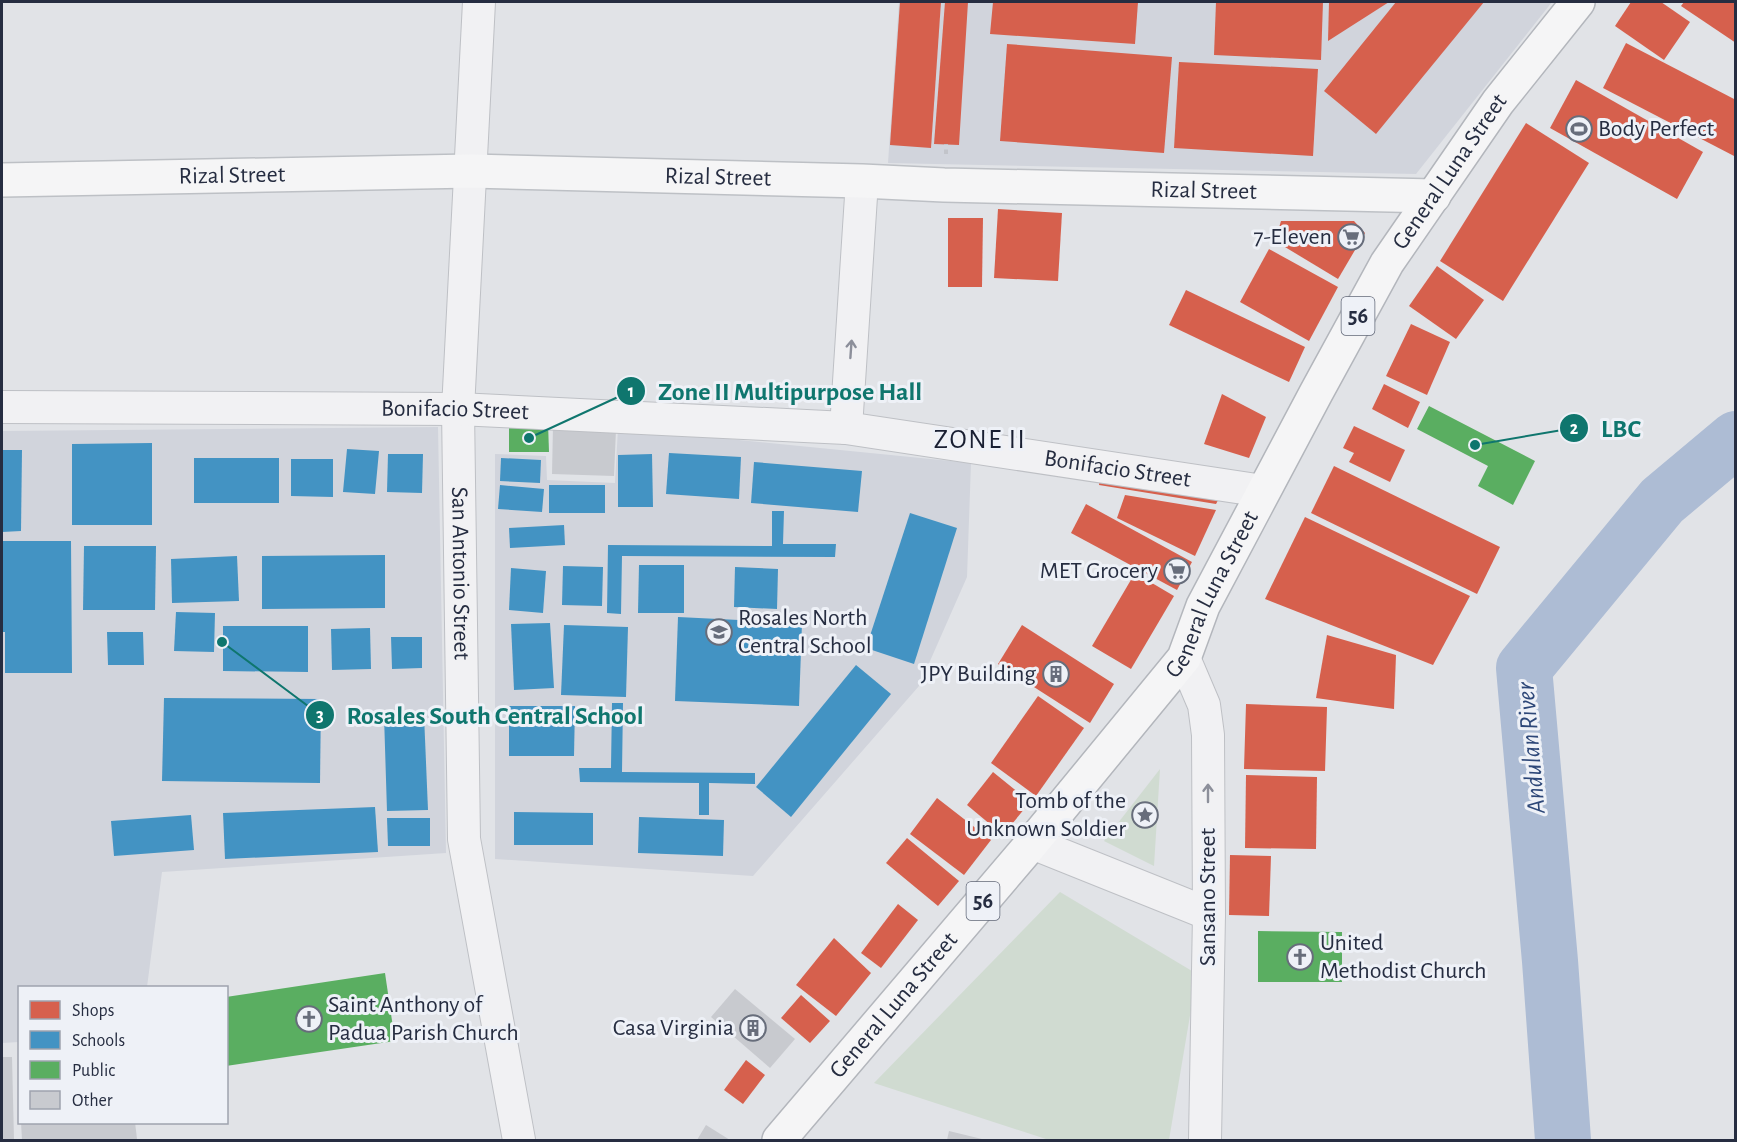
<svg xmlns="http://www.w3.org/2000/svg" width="1737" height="1142" viewBox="0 0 1737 1142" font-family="'Alegreya Sans',sans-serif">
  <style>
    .built { fill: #d1d4dc }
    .green { fill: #d0dbd1 }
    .shops { fill: #d6604d }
    .schools { fill: #4393c3 }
    .public { fill: #5aae61 }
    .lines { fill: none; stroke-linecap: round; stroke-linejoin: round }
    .river { stroke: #adbcd4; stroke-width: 56 }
    .building { fill: #c8cacf }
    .minor-casing { stroke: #bec0c5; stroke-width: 34 }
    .major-casing { stroke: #bdc0c5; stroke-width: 36 }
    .highway-casing { stroke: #b3b6bc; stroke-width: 36 }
    .path { stroke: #c2c4ca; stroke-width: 4; stroke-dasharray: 4.5 4.5; stroke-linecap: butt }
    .minor { stroke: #f1f1f3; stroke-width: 32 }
    .major { stroke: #f5f5f6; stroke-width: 33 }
    .highway { stroke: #f5f5f6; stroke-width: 33 }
    .oneway { stroke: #8c8f9a }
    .labels { text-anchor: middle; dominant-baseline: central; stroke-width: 6; stroke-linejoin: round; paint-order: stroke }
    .shield { fill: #eef1f7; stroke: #626878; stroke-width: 1.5 }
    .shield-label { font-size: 22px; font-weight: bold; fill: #262d41 }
    .poi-label { font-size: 24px; fill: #262d41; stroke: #eef1f7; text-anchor: end }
    .street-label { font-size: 24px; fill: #262d41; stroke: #eef1f7 }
    .water-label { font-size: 26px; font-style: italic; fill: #2d4778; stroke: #eef1f7 }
    .quarter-label { font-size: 27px; letter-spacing: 1.5px; fill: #191f32; stroke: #eef1f7 }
    .leader { fill: none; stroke: #0f766e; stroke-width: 2 }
    .callout-dot { fill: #0f766e; stroke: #eef1f7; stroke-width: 2 }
    .mark-label { font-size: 18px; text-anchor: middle; font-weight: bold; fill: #fff }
    .callout-label { font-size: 26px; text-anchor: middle; font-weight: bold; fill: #0f766e; stroke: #eef1f7; stroke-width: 6; stroke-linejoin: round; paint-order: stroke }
  </style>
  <rect width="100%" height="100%" fill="#e1e3e7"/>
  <g class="built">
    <path d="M899 2H1552L1416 174 888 163Z"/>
    <path d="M438 427 446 853 162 872 147 987 20 988 19 1042 2 1043V431Z"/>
    <path d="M618 428 971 463 967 577 919 686 753 876 495 859V454L546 456 547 480 615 483Z"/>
  </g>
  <g class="green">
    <path d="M1160 769 1154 866 1104 841Z"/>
    <path d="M1060 892 1197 974 1169 1140H1049L874 1083Z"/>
  </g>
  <g class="shops">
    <path d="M900 2H941L931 148 890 145Z"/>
    <path d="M945 2H968L959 145 934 144Z"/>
    <path d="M993 2H1138L1135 44 990 34Z"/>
    <path d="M1216 2H1323L1321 60 1214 55Z"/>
    <path d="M1329 2H1389L1328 41Z"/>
    <path d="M1396 2H1484L1376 134 1324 91Z"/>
    <path d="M1631 2H1661L1690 22 1664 60 1615 26Z"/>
    <path d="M1684 2H1736V43L1681 6Z"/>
    <path d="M1626 43 1736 100V157L1603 88Z"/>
    <path d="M1007 44 1172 57 1164 153 1000 141Z"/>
    <path d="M1179 62 1318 69 1313 156 1174 148Z"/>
    <path d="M1576 80 1703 152 1677 199 1550 128Z"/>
    <path d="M1526 123 1589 163 1503 301 1440 261Z"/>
    <path d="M998 209 1062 213 1058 281 994 278Z"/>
    <path d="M948 218H983L982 287H948Z"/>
    <path d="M1281 221H1354L1365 233 1338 279 1275 241Z"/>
    <path d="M1269 249 1338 287 1309 341 1240 302Z"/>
    <path d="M1437 266 1484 300 1456 339 1409 306Z"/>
    <path d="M1186 290 1305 347 1289 382 1169 325Z"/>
    <path d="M1411 324 1450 342 1427 395 1386 376Z"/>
    <path d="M1384 384 1420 402 1408 428 1372 409Z"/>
    <path d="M1222 394 1266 417 1249 458 1204 444Z"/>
    <path d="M1354 426 1405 450 1390 482 1349 462 1354 453 1343 448Z"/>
    <path d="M1334 466 1500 547 1477 594 1311 513Z"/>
    <path d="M1100 470 1224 489 1216 504 1099 485Z"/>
    <path d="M1125 495 1216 510 1195 556 1117 518Z"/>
    <path d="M1086 504 1192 562 1177 590 1071 533Z"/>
    <path d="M1305 517 1470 596 1433 665 1265 599Z"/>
    <path d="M1135 573 1174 596 1131 669 1092 646Z"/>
    <path d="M1022 625 1114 684 1090 723 998 664Z"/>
    <path d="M1327 635 1396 655 1394 709 1316 698Z"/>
    <path d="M1038 696 1084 728 1036 796 991 763Z"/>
    <path d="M1246 704 1327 707 1325 771 1244 769Z"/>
    <path d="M993 772 1030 802 1003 835 967 805Z"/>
    <path d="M1246 775 1317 777 1316 849 1245 848Z"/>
    <path d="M937 798 991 840 964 875 910 834Z"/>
    <path d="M907 838 959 881 938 906 886 863Z"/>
    <path d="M1230 855 1271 856 1269 916 1229 915Z"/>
    <path d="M898 904 918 920 881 968 861 953Z"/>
    <path d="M834 938 871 973 836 1016 796 985Z"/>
    <path d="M801 995 830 1021 810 1043 781 1018Z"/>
    <path d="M746 1060 765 1075 743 1104 724 1090Z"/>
  </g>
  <g class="schools">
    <path d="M152 443V525H72V444Z"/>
    <path d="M347 449 379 451 375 494 343 492Z"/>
    <path d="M2 450H22L21 531 2 532Z"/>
    <path d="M669 453 741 457 739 499 666 494Z"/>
    <path d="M388 454H423L422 493 387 492Z"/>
    <path d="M652 454 653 507H618V455Z"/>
    <rect x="194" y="458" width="85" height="45"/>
    <path d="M501 458 541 460 540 483 500 481Z"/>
    <path d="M291 459H333V497L291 496Z"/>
    <path d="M754 462 862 471 858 512 751 503Z"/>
    <path d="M500 485 544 489 542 512 498 509Z"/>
    <rect x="549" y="485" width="56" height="28"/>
    <path d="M772 511H784L783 544H836L835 557 622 556 621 614 607 613 608 545 772 546Z"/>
    <path d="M910 513 957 528 914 664 866 648Z"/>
    <path d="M564 525 565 545 510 548 509 528Z"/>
    <path d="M3 541H71L72 673H5V632H2Z"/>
    <path d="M84 546H156L155 610H83Z"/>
    <path d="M385 555V608L262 609V556Z"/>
    <path d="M237 556 239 601 172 603 171 559Z"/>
    <path d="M639 565H684V613H638Z"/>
    <path d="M563 566 603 567 602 606 562 605Z"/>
    <path d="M735 567 778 569 777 609 734 607Z"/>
    <path d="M511 568 546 571 543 613 509 610Z"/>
    <path d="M176 612 215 613 214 652 174 651Z"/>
    <path d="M678 617 802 623 799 706 675 701Z"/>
    <path d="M550 623 554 688 514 690 511 624Z"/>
    <path d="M564 625 628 627 626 697 561 695Z"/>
    <path d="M223 626H308V672L223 671Z"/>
    <path d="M370 628 371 669 332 670 331 629Z"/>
    <path d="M107 632H143L144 665H108Z"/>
    <path d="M391 637H422V668L392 669Z"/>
    <path d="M856 665 891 694 791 817 756 787Z"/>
    <path d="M164 698 321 699 320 783 162 781Z"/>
    <path d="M612 703H623L622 772 755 773V784L709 783V815H699V783L580 782 579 768H611Z"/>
    <path d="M509 706H575L574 756H509Z"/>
    <path d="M424 715 428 810 387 811 384 716Z"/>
    <path d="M375 807 378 852 225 859 223 813Z"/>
    <path d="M514 812 593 813V845H514Z"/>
    <path d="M191 815 194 850 114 856 111 821Z"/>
    <path d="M639 817 724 820 723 856 638 853Z"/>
    <path d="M387 818H430V846H388Z"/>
  </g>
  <g class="public">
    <path d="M1429 406 1535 461 1513 505 1478 486 1488 466 1417 429Z"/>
    <path d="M548 423 549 452H509V424Z"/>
    <path d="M1258 931 1342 932V982H1258Z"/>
    <path d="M385 973 395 1041 226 1066V997Z"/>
  </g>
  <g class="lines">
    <path class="river" d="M1563 1140 1550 961 1524 668 1662 501 1736 439"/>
  </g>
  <g class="building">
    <path d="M553 426 616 429 614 476 552 474Z"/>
    <path d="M735 989 795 1039 770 1068 711 1017Z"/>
    <path d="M2 1057H12L14 1140H2Z"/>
    <path d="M21 1122H135L137 1139 22 1140Z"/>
    <path d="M706 1125 730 1140H697Z"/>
    <path d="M949 1131 986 1140H947Z"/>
  </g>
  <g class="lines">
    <g class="minor-casing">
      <g id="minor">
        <path id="s1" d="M479 2 458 409 464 839 519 1140"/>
        <path id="s2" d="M2 407 458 409 846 428 1263 491"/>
        <path d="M846 428 862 181"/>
        <path d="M1184 658 1204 705 1208 735 1209 914 1205 1140"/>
        <path d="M1032 843 1209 914"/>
      </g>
    </g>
    <g class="major-casing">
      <g id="major">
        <path id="s3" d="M2 180 471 171 862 181 944 185 1434 196"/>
      </g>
    </g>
    <g class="highway-casing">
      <g id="highway">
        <path id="s4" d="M779 1140 1032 843 1184 658 1203 606 1316 393 1387 263 1498 102 1578 2"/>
      </g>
    </g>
    <path class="path" d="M946 154V144"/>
    <use href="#minor" class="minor"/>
    <use href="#major" class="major"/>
    <use href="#highway" class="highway"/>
  </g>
  <defs><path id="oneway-shaft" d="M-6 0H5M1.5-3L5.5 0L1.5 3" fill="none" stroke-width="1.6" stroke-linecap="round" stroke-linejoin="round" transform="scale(1.5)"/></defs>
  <g class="oneway">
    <use href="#oneway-shaft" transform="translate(851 349) rotate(-86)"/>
    <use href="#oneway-shaft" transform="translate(1208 793) rotate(-90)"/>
  </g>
  <defs>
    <g id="stadium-ring" transform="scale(1.35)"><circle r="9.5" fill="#eef1f7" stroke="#676d7b" stroke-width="1.5"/><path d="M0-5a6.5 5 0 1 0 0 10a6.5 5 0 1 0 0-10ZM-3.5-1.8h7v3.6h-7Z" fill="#676d7b"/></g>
    <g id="supermarket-ring" transform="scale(1.35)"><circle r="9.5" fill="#eef1f7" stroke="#676d7b" stroke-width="1.5"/><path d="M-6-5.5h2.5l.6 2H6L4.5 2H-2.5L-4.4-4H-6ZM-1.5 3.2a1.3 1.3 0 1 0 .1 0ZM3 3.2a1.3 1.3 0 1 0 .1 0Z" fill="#676d7b"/></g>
    <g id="school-ring" transform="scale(1.35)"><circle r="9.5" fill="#eef1f7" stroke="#676d7b" stroke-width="1.5"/><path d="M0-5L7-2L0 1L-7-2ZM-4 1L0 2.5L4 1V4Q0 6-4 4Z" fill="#676d7b"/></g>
    <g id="building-ring" transform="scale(1.35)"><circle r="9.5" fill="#eef1f7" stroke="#676d7b" stroke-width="1.5"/><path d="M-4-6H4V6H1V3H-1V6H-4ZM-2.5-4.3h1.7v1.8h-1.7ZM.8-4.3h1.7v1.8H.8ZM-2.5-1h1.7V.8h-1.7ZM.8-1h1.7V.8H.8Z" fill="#676d7b"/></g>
    <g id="sight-ring" transform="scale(1.35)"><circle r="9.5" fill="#eef1f7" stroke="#676d7b" stroke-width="1.5"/><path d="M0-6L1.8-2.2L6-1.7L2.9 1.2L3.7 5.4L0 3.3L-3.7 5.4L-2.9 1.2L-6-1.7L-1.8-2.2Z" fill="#676d7b"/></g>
    <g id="church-ring" transform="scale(1.35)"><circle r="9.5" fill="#eef1f7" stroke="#676d7b" stroke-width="1.5"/><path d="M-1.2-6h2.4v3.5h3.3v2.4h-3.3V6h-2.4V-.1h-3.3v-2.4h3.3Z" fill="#676d7b"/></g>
  </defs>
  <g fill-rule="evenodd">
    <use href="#stadium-ring" x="1579" y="129"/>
    <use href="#supermarket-ring" x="1351" y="237"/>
    <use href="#supermarket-ring" x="1177" y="571"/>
    <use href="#school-ring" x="719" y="632"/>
    <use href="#building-ring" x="1056" y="674"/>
    <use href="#sight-ring" x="1145" y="815"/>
    <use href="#church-ring" x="1300" y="957"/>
    <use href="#church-ring" x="309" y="1019"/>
    <use href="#building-ring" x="753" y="1028"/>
  </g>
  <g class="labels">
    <g class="shield">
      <rect x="1341.5" y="297" width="33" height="38" rx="4.5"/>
      <rect x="966.5" y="882" width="33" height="38" rx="4.5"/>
    </g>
    <g class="shield-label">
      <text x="1358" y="316">56</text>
      <text x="983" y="901">56</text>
    </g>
    <g class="poi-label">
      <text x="1598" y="129" text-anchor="start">Body Perfect</text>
      <text x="1332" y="237">7-Eleven</text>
      <text x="1158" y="571">MET Grocery</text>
      <text x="738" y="618" text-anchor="start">Rosales North<tspan x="738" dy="28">Central School</tspan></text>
      <text x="1036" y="674">JPY Building</text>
      <text x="1126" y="801">Tomb of the<tspan x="1126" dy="28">Unknown Soldier</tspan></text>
      <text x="1320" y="943" text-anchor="start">United<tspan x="1320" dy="28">Methodist Church</tspan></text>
      <text x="328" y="1005" text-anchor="start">Saint Anthony of<tspan x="328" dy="28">Padua Parish Church</tspan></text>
      <text x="734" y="1028">Casa Virginia</text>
    </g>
    <g class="street-label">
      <text stroke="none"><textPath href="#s4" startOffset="1185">General Luna Street</textPath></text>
      <text stroke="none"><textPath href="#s3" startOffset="230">Rizal Street</textPath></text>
      <text stroke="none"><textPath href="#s3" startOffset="716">Rizal Street</textPath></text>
      <text stroke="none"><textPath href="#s3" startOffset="1202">Rizal Street</textPath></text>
      <text stroke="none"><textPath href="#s2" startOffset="453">Bonifacio Street</textPath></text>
      <text stroke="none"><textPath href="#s2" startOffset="1119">Bonifacio Street</textPath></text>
      <text stroke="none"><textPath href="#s1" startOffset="572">San Antonio Street</textPath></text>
      <text stroke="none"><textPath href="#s4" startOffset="699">General Luna Street</textPath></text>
      <text transform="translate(1208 897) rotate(-90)">Sansano Street</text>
      <text stroke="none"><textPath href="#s4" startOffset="177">General Luna Street</textPath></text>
    </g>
    <g class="water-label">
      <text transform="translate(1531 748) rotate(-95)">Andulan River</text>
    </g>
    <g class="quarter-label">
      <text x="980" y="439">ZONE II</text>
    </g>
  </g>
  <path class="leader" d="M529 438L631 391M1475 445L1574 428M222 642L320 715"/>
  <g class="callout-dot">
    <circle cx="529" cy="438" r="6"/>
    <circle cx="1475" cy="445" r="6"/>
    <circle cx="222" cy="642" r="6"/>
    <circle cx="631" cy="391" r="15"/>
    <circle cx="1574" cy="428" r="15"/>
    <circle cx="320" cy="715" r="15"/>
  </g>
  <g class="mark-label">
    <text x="631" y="397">1</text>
    <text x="1574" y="434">2</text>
    <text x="320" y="721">3</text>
  </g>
  <g class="callout-label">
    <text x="790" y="400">Zone II Multipurpose Hall</text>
    <text x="1621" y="437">LBC</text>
    <text x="495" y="724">Rosales South Central School</text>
  </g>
  <rect width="1737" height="1142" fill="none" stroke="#262d41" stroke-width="6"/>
  <rect x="18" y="986" width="210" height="138" fill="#eef1f7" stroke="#9ea3ae" stroke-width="1.5"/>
  <rect x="30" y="1001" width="30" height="18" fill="#d6604d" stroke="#9ea3ae" stroke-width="1.5"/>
  <text x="72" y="1016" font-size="18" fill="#262d41">Shops</text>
  <rect x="30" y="1031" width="30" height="18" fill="#4393c3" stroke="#9ea3ae" stroke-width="1.5"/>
  <text x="72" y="1046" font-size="18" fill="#262d41">Schools</text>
  <rect x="30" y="1061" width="30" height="18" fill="#5aae61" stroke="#9ea3ae" stroke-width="1.5"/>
  <text x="72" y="1076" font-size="18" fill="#262d41">Public</text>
  <rect x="30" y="1091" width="30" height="18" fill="#c8cacf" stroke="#9ea3ae" stroke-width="1.5"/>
  <text x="72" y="1106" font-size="18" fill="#262d41">Other</text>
</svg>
